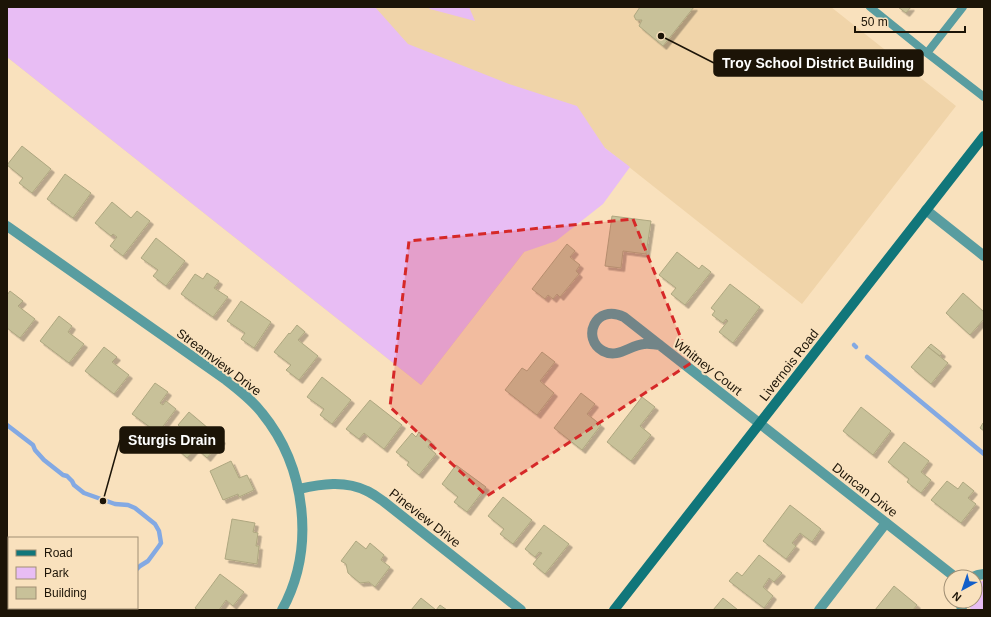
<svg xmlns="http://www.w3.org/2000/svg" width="991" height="617" viewBox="0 0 991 617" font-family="Arial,sans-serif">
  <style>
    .built { fill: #f0d4a9 }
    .green { fill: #e8bdf4 }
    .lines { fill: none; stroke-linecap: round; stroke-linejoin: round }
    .stream { stroke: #83a9e3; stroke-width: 4.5 }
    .building { fill: #c8c199; stroke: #aea780; filter: url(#shadow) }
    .lane { stroke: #599da0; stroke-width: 8 }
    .street { stroke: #599da0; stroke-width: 10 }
    .secondary { stroke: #11767a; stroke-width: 10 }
    .marked { fill: #d62828; fill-opacity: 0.2; stroke: #d62828; stroke-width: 3; stroke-dasharray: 8 5; stroke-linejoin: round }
    .labels { text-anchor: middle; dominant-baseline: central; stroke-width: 4; stroke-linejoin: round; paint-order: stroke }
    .street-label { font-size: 13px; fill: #1c1407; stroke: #f9e1bd }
    .leader { fill: none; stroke: #1c1407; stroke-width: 1.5 }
    .callout-dot { fill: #1c1407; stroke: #f9e1bd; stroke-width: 1.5 }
    .callout { fill: #1c1407; stroke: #1c1407; stroke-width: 1.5 }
    .callout-label { font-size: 14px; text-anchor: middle; font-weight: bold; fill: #fff }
  </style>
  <defs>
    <filter id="shadow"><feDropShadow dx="3.5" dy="3.5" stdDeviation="0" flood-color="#0004"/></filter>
  </defs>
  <rect width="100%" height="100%" fill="#f9e1bd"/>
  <path class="built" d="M7 7H831L956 106 802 304 605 148 421 385 7 57Z"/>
  <g class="green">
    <path d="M7 7H375L408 44 509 84 577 106 605 148 630 167 603 204 556 241 524 252 421 385 7 57Z"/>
    <path d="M428 7H469L475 21 430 9Z"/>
    <path d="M982 581H984V610H972L970 608 968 601H975V584Z"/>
  </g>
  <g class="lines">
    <g class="stream">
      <path d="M854 345 856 347"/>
      <path d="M867 357 984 454"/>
      <path d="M7 425 33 445 35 450 44 460 63 475 67 476 72 481 74 485 84 493 115 504 128 505 135 508 155 524 159 531 161 543 159 546 148 561 140 566 137 569"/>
      <path d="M94 610 96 608"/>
    </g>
  </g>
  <g class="building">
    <path d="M640 7H694L663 46 639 26 642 20H636L634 16Z"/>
    <path d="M898 7H911L906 13Z"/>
    <path d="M22 146 51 169 32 193 19 183 23 178 7 165Z"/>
    <path d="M65 174 91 193 73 218 47 199Z"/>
    <path d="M112 202 131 218 137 211 150 221 123 256 110 246 117 237 113 234 111 236 95 223Z"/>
    <path d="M612 216 651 221 646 254 623 251 621 268 605 266Z"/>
    <path d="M156 238 185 261 166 286 153 276 158 270 141 258Z"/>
    <path d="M567 244 575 251 570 257 580 265 576 271 579 274 560 297 557 294 553 299 548 295 545 299 532 289Z"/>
    <path d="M677 252 699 269 702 265 711 272 685 305 671 294 676 288 659 275Z"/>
    <path d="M207 273 219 281 214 288 228 297 213 317 181 294 195 274 203 279Z"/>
    <path d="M730 284 760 307 733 343 719 332 728 321 726 319 723 323 712 315 715 311 711 308Z"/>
    <path d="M10 291 23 301 18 306 35 319 20 338 7 328V295Z"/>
    <path d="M963 293 984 312V319L970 335 946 313Z"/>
    <path d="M241 301 271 322 254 348 241 339 245 333 227 321Z"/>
    <path d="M59 316 72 326 68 332 84 344 69 363 40 341Z"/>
    <path d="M297 325 305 332 298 340 318 356 299 380 286 370 291 365 274 352 289 333 290 334Z"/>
    <path d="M931 344 942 353 940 356 928 347Z"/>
    <path d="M104 347 117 357 112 362 129 375 114 394 85 371Z"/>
    <path d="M928 347 948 363 931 384 911 367Z"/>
    <path d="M542 352 555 362 540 381 554 393 537 415 505 390 522 368 527 371Z"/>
    <path d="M322 377 351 400 332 424 320 415 324 409 307 397Z"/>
    <path d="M155 383 168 392 160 403 163 405 166 401 176 409 158 433 132 414Z"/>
    <path d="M581 393 595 404 587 414 601 425 582 450 554 428Z"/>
    <path d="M642 397 655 407 640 426 651 435 631 461 607 442Z"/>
    <path d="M370 400 402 425 384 449 364 433 359 439 346 429Z"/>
    <path d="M861 407 891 431 873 455 843 431Z"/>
    <path d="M189 412 222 440 207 458 196 448 187 458 177 449 189 435 178 425Z"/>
    <path d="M983 423 984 424V431L980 428Z"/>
    <path d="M419 432 431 442 428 447 436 454 419 475 407 465 409 462 396 452 412 433 416 437Z"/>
    <path d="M904 442 929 461 921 472 931 480 921 493 907 482 909 479 888 462Z"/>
    <path d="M231 461 239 478 247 475 254 490 239 497 238 494 223 500 210 471Z"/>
    <path d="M456 465 486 487 467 512 454 502 458 497 442 484Z"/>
    <path d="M947 481 958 489 963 482 974 491 968 498 976 504 961 523 931 500Z"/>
    <path d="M503 497 532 520 513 544 500 534 504 529 488 516Z"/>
    <path d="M790 505 821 529 812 542 800 533 792 543 796 546 786 559 763 541Z"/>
    <path d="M232 519 255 523 253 532 258 533 256 546H259L257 564 225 559Z"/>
    <path d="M544 525 569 544 545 574 533 564 542 553 539 552 535 557 525 549Z"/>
    <path d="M356 541 366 549 370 543 384 555 381 560 390 567 375 587 369 582 360 583 348 573 346 564 341 561Z"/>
    <path d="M759 555 782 573 774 582 769 578 763 587 773 596 764 608 729 581 737 572 742 576Z"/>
    <path d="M220 574 244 592 233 606 226 600 219 610H198L195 608Z"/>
    <path d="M894 586 917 605 913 610H875Z"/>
    <path d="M421 598 436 610 440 605 447 610H411Z"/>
    <path d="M723 598 738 610H713Z"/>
  </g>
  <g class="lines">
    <g class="lane">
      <path d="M870 7 927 53"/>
      <path d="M963 7 927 53 984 97"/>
    </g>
    <g class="street">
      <path d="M926 210 984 256"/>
      <path d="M7 226 226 380C239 390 252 400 262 413 306 467 316 548 282 610"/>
      <path d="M660 345C655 345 649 343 644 344 630 345 618 359 603 351 581 339 595 303 624 317L955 577"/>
      <path d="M299 489C321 484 345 480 367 491 372 493 378 498 383 501L521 610"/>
      <path d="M973 577 978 575 984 574"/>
      <path d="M960 601 962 610"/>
      <path d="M819 610 886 523"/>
    </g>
    <path class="secondary" d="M614 610 984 136"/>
  </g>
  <path class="marked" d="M633 219 691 363 487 496 390 407 409 241Z"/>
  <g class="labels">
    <g class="street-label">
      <text transform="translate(219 362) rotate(37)">Streamview Drive</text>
      <text transform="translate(789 365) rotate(-52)">Livernois Road</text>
      <text transform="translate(708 367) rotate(38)">Whitney Court</text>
      <text transform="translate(865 490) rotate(38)">Duncan Drive</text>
      <text transform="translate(425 518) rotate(38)">Pineview Drive</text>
    </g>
  </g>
  <path class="leader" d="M661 36L714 63M103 501L120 440"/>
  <g class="callout-dot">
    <circle cx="661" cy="36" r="4"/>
    <circle cx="103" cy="501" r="4"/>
  </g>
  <g class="callout">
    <rect x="714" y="50" width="209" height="26" rx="4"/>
    <rect x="120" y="427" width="104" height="26" rx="4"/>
  </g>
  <g class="callout-label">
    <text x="818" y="68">Troy School District Building</text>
    <text x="172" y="445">Sturgis Drain</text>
  </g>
  <rect width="991" height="617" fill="none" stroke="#1c1407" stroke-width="16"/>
  <rect x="8" y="537" width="130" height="72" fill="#f9e1bd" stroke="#a18f74"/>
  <rect x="16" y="550" width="20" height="6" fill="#11767a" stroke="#a18f74"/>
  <text x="44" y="557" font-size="12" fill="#1c1407">Road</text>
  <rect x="16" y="567" width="20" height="12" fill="#e8bdf4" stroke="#a18f74"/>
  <text x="44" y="577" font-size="12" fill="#1c1407">Park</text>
  <rect x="16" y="587" width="20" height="12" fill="#c8c199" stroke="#a18f74"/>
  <text x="44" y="597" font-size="12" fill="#1c1407">Building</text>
  <g transform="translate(963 589) rotate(220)"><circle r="19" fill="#f9e1bd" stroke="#a18f74"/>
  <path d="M0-3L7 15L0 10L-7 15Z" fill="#125ec9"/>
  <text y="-6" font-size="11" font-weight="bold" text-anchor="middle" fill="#1c1407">N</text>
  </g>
  <path d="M855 26v6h110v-6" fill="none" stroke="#1c1407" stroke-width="2"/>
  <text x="861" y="26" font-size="12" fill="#1c1407" stroke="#f9e1bd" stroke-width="3" paint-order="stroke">50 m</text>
</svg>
